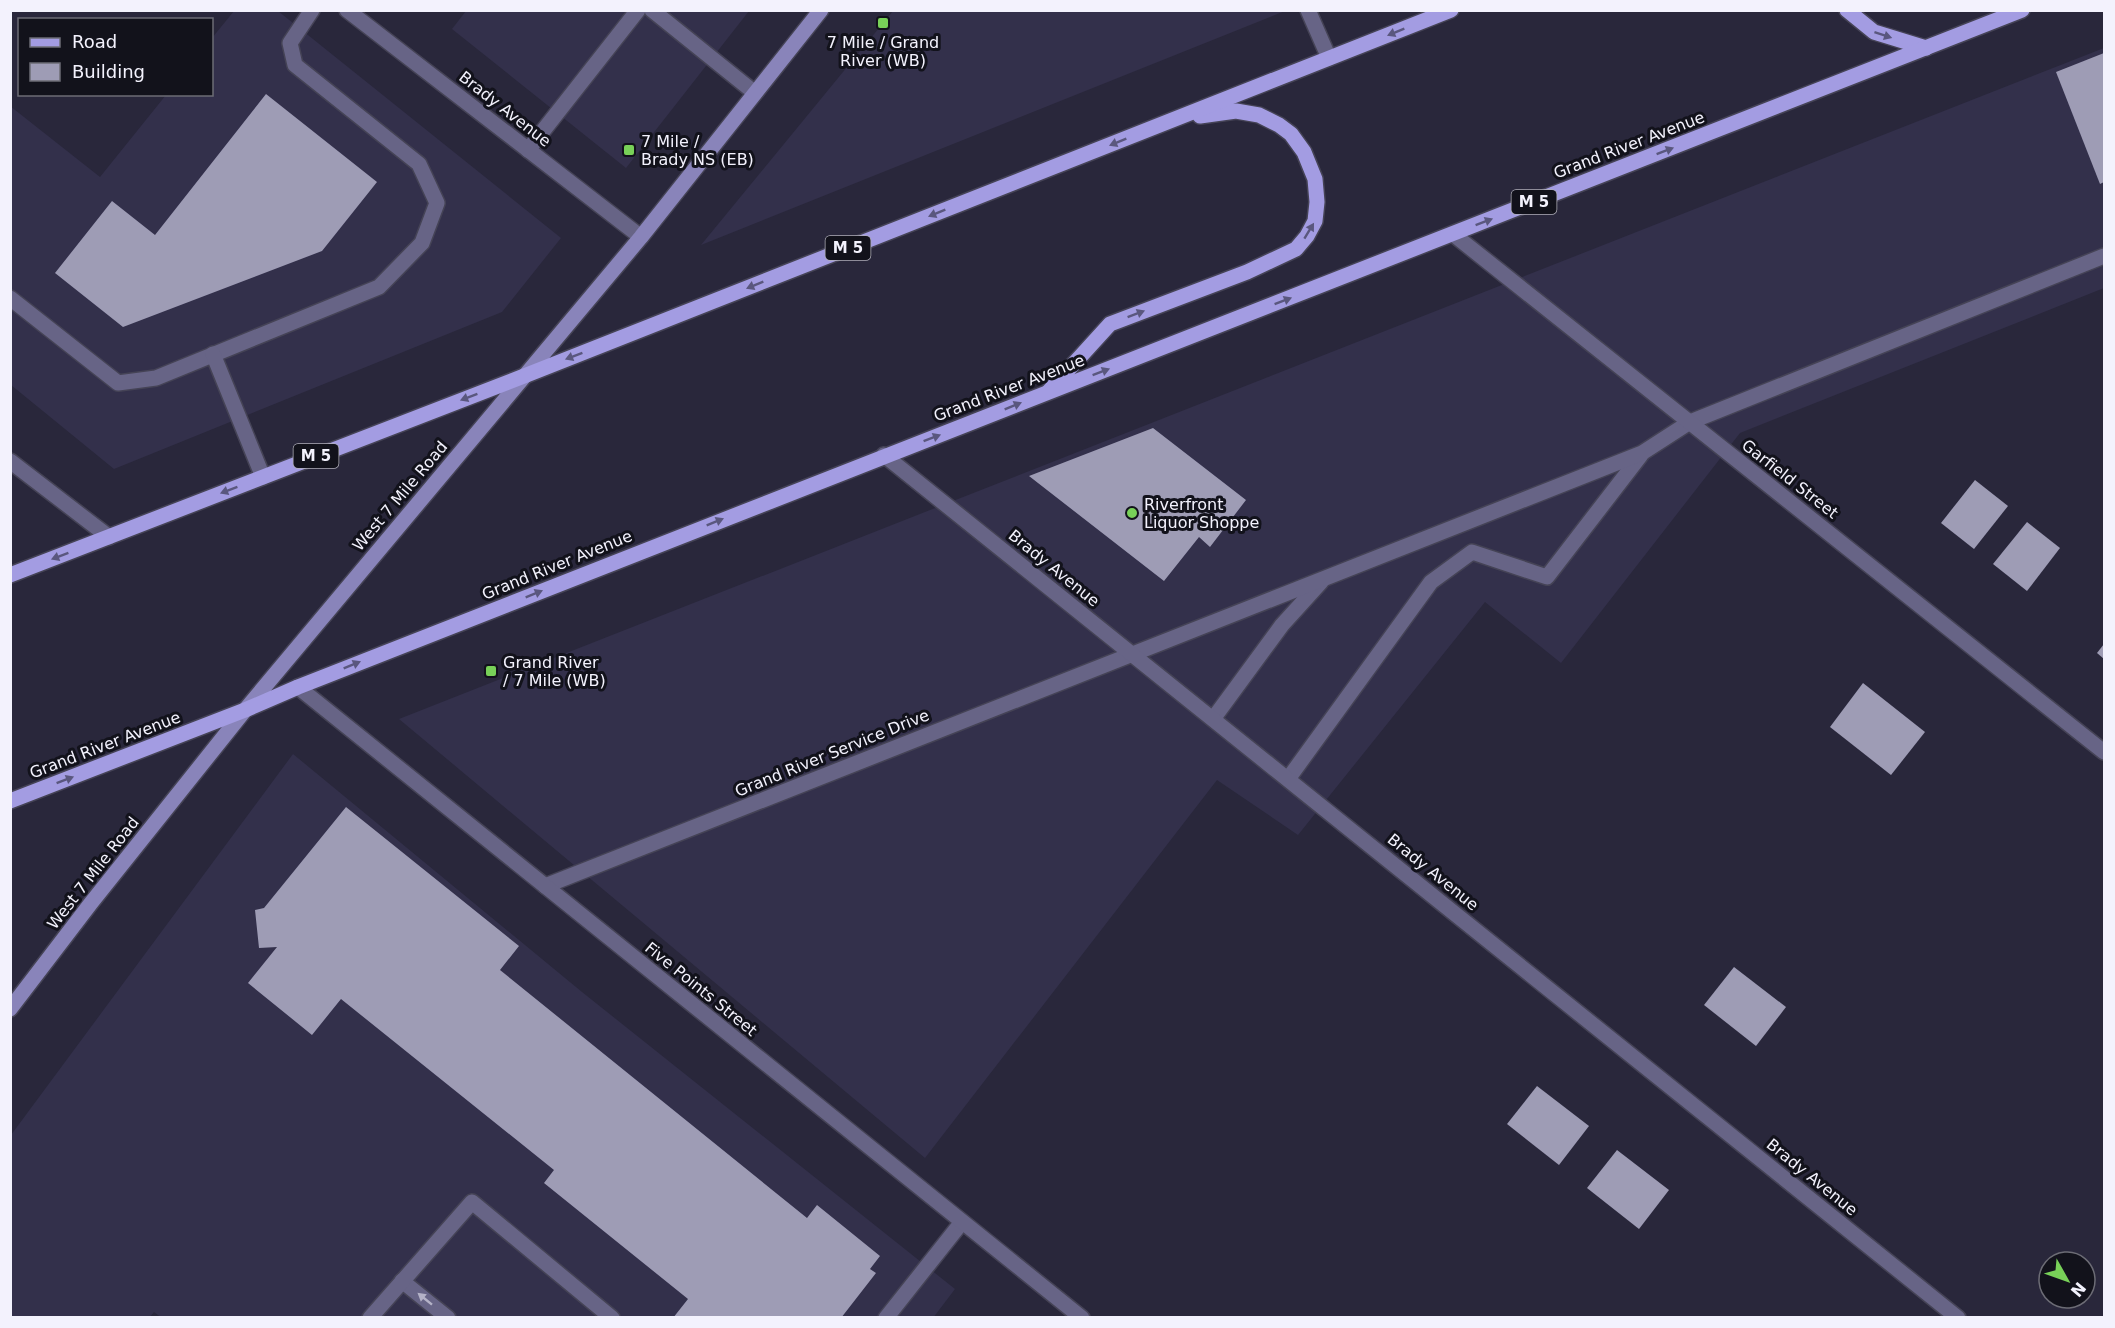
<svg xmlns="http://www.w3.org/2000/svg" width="2115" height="1328" viewBox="0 0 2115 1328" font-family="'DejaVu Sans',sans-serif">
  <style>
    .built { fill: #33304b }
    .building { fill: #9e9cb5 }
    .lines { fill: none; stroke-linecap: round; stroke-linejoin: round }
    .lane-casing { stroke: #454356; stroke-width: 18 }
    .street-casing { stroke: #454356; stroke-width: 18 }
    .secondary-casing { stroke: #454356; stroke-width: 18 }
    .primary-casing { stroke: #454356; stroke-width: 18 }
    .lane { stroke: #676486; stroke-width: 15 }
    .street { stroke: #676486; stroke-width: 15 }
    .secondary { stroke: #8984ba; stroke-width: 15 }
    .primary { stroke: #a39ce2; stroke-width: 15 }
    .oneway { fill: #5a577e }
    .oneway2 { fill: #b4b2c7 }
    .poi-dot { fill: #78d158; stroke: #12121b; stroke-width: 2 }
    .labels { text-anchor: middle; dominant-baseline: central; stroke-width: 6; stroke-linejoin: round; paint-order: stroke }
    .shield { fill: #12121b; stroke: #b0afb9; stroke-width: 1.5 }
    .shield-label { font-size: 15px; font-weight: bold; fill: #f3f2fd }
    .poi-label { font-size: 16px; fill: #f3f2fd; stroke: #12121b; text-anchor: start }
    .street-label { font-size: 16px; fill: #f3f2fd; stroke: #12121b }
  </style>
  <rect width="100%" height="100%" fill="#29273b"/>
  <g class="built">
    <path d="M234 11H278L561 238 502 312 114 469 11 385 10 106 100 177 166 95 212 94V38Z"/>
    <path d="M466 11H749L626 168 452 29Z"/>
    <path d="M893 11 894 10 1285 11 701 245Z"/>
    <path d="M2104 48V288L1740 433 1561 663 1485 602 1298 835 1217 780 925 1158 399 719Z"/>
    <path d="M293 754 582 992 955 1289 933 1318H162L154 1312 149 1318H11V1135Z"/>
  </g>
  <g class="building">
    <path d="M2104 53V182L2100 184 2056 72Z"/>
    <path d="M266 94 377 182 322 251 123 327 55 273 112 201 155 235Z"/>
    <path d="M1153 428 1246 500 1210 547 1199 537 1164 581 1029 476Z"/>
    <path d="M1975 480 2008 506 1974 549 1941 523Z"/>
    <path d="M2027 522 2060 548 2027 591 1993 564Z"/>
    <path d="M2104 644V659L2097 653Z"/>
    <path d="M1863 683 1925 732 1891 775 1830 727Z"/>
    <path d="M346 807 519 946 500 970 807 1218 817 1205 880 1256 870 1269 876 1273 841 1318H673L688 1299 544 1183 554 1170 341 999 312 1035 248 983 277 947 259 948 255 910 264 908Z"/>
    <path d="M1734 967 1786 1007 1756 1046 1704 1005Z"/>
    <path d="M1537 1086 1589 1126 1559 1165 1507 1124Z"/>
    <path d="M1617 1150 1669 1190 1639 1229 1587 1188Z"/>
  </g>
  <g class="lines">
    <g class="lane-casing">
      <g id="lane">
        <path d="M652 10 755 93"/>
        <path d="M1308 10 1329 58"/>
        <path d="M528 150 638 10"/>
        <path d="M10 298 118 383 156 378 379 287 422 243 437 203 419 164 295 65 290 43 312 10"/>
        <path d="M213 354 263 477"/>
        <path d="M1213 719 1282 625 1321 582"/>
        <path d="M1288 779 1431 582 1472 552 1547 577 1641 455"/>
        <path d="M545 886 1642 453 1690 422 2104 256"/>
        <path d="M402 1281 448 1318"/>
        <path d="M370 1318 472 1202 612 1318"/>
        <path d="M886 1318 962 1222"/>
      </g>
    </g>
    <g class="street-casing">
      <g id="street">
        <path d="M347 10 641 237"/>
        <path d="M1453 234 2104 752"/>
        <path d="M884 455 1958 1318"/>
        <path d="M10 461 109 537"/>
        <path d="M298 687 1082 1318"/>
      </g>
    </g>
    <g class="secondary-casing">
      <path id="secondary" d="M10 1009 91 903 245 710 641 237 821 10"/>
    </g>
    <g class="primary-casing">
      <g id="primary">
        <path d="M1847 10 1874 32 1926 48"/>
        <path d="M1049 391 1110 324 1247 272 1296 249 1307 236 1315 221 1317 202 1315 179 1304 152 1291 134 1279 125 1259 115 1236 111 1200 116"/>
        <path d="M10 575 524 376 1451 10"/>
        <path d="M10 801 245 710 298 687 2022 10"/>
      </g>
    </g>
    <use href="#lane" class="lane"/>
    <use href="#street" class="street"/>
    <use href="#secondary" class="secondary"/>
    <use href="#primary" class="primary"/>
  </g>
  <defs><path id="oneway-solid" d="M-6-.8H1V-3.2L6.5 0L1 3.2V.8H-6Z" transform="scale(1.5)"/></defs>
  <g class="oneway">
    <use href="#oneway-solid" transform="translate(1396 32) rotate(158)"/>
    <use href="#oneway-solid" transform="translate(1883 35) rotate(18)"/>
    <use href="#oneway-solid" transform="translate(1118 142) rotate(158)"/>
    <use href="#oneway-solid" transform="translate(1665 151) rotate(-21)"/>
    <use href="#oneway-solid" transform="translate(937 213) rotate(158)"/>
    <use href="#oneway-solid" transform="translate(1484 222) rotate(-21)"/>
    <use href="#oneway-solid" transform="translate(1309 231) rotate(-59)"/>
    <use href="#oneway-solid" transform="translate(755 285) rotate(158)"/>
    <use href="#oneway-solid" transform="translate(1283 301) rotate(-21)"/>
    <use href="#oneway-solid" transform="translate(1136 314) rotate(-21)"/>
    <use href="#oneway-solid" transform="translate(574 356) rotate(159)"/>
    <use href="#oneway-solid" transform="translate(1101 372) rotate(-21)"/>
    <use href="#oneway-solid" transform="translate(469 397) rotate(159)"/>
    <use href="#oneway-solid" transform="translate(1013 406) rotate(-22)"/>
    <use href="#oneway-solid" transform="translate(932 438) rotate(-21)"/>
    <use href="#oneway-solid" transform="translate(229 490) rotate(159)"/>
    <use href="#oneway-solid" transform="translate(715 522) rotate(-22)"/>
    <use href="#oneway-solid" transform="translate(60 556) rotate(159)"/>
    <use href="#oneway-solid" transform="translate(534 594) rotate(-22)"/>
    <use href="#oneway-solid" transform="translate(352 665) rotate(-22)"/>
    <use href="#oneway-solid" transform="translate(65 780) rotate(-21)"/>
  </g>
  <use class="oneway2" href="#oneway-solid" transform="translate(425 1299) rotate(-141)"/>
  <g class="poi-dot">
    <rect x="877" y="17" width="12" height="12" rx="3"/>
    <rect x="623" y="144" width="12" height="12" rx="3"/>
    <circle cx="1132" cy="513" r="6"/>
    <rect x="485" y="665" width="12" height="12" rx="3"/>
  </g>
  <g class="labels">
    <g class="shield">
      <rect x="1511.5" y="190" width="45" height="24" rx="4.5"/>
      <rect x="825.5" y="236" width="45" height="24" rx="4.5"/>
      <rect x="293.5" y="444" width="45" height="24" rx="4.5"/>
    </g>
    <g class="shield-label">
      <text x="1534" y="202">M 5</text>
      <text x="848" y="248">M 5</text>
      <text x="316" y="456">M 5</text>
    </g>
    <g class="poi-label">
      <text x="883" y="42" text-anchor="middle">7 Mile / Grand<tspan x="883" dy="18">River (WB)</tspan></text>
      <text x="641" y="141">7 Mile /<tspan x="641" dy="18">Brady NS (EB)</tspan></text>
      <text x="1144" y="504">Riverfront<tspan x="1144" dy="18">Liquor Shoppe</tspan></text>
      <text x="503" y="662">Grand River<tspan x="503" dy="18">/ 7 Mile (WB)</tspan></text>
    </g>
    <g class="street-label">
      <text transform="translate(505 109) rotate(38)">Brady Avenue</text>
      <text transform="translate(1629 145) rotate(-21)">Grand River Avenue</text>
      <text transform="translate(1009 388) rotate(-21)">Grand River Avenue</text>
      <text transform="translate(1790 479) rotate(38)">Garfield Street</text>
      <text transform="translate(400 496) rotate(-50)">West 7 Mile Road</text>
      <text transform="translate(557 565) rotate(-22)">Grand River Avenue</text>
      <text transform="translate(1054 568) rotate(39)">Brady Avenue</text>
      <text transform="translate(105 745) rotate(-21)">Grand River Avenue</text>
      <text transform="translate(832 753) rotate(-22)">Grand River Service Drive</text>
      <text transform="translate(1433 872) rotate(39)">Brady Avenue</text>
      <text transform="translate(93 873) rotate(-52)">West 7 Mile Road</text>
      <text transform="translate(701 989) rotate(39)">Five Points Street</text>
      <text transform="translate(1812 1177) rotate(39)">Brady Avenue</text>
    </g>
  </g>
  <rect width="2115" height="1328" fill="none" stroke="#f3f2fd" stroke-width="24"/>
  <rect x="18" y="18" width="195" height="78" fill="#12121b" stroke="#6c6c75" stroke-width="1.5"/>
  <rect x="30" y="38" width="30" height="9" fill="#a39ce2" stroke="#6c6c75" stroke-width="1.5"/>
  <text x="72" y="48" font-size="18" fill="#f3f2fd">Road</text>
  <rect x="30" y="63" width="30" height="18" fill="#9e9cb5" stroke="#6c6c75" stroke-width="1.5"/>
  <text x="72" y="78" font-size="18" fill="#f3f2fd">Building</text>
  <g transform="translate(2067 1280) rotate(130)"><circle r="28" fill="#12121b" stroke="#6c6c75" stroke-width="1.5"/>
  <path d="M0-4.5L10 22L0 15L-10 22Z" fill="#78d158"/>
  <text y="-9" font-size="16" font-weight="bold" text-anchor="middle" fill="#f3f2fd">N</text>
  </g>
</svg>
